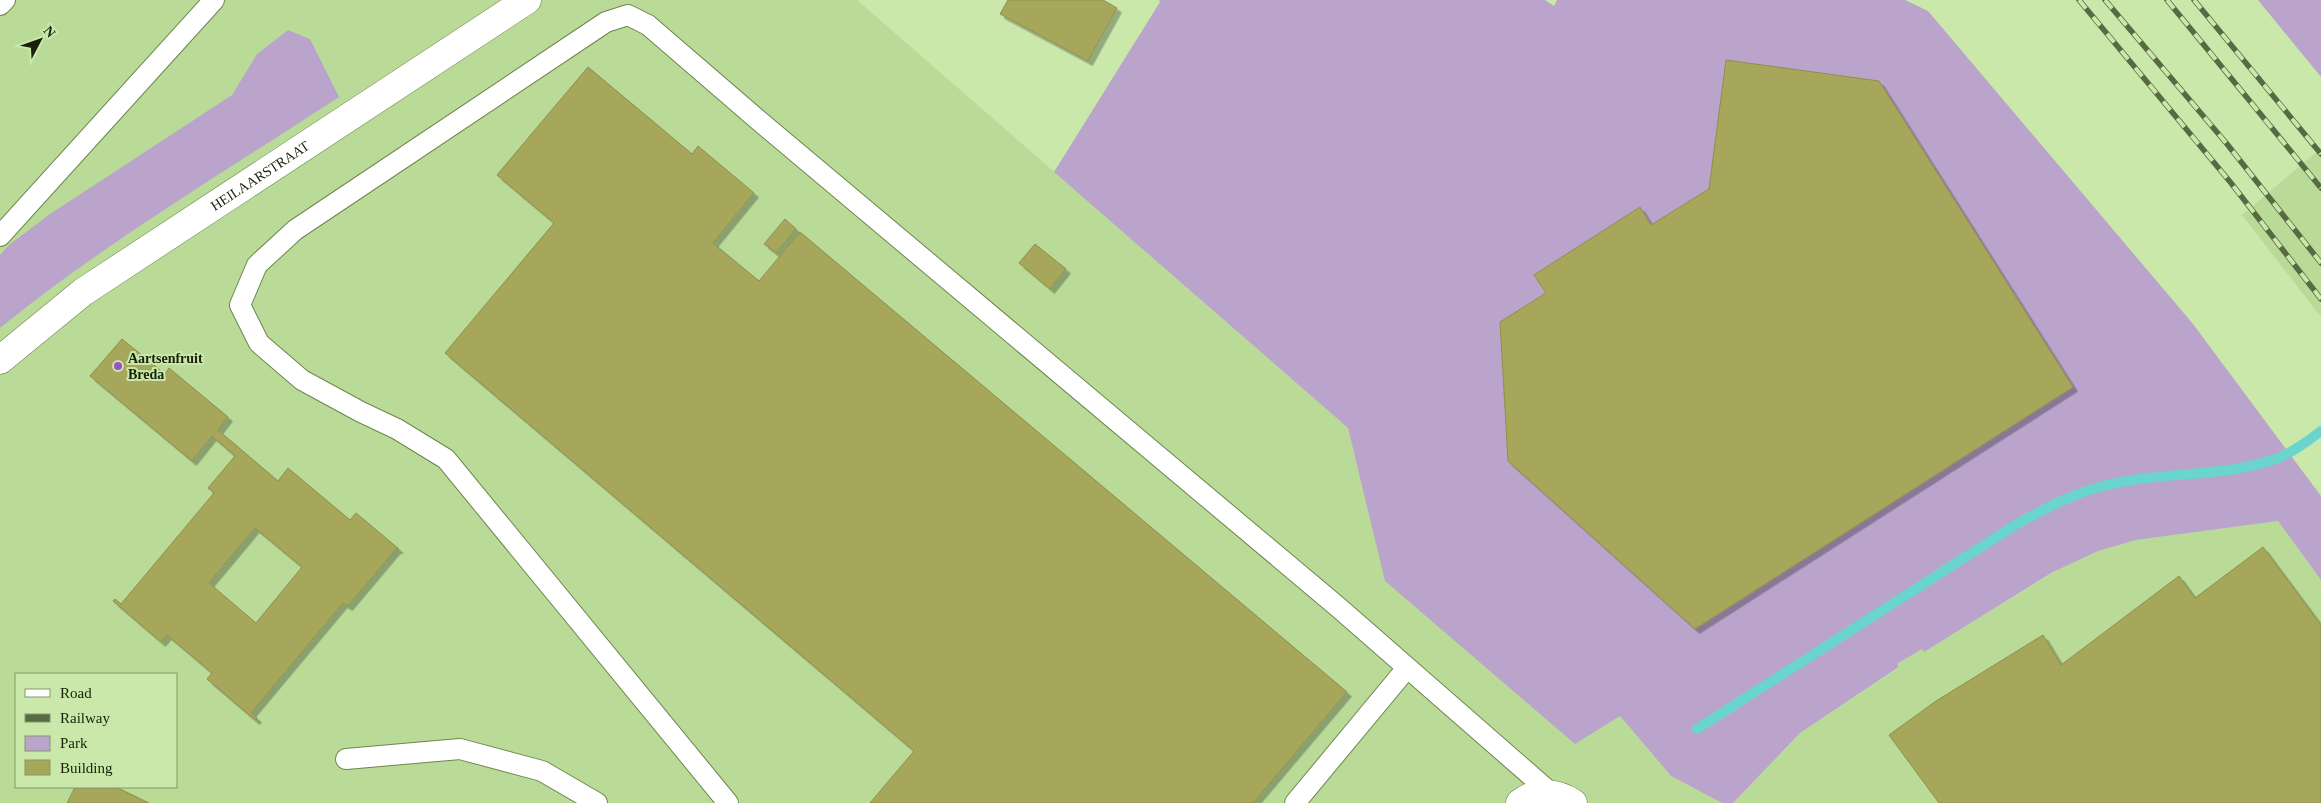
<svg xmlns="http://www.w3.org/2000/svg" width="2321" height="803" viewBox="0 0 2321 803" font-family="Georgia,serif">
  <style>
    .built { fill: #badb97; fill-rule: evenodd }
    .green { fill: #baa4cc }
    .lines { fill: none; stroke-linecap: round; stroke-linejoin: round }
    .stream { stroke: #69d5cd; stroke-width: 10 }
    .building { fill: #a6a75a; stroke: #8e8f4d; fill-rule: evenodd; filter: url(#shadow) }
    .lane-casing { stroke: #6c874d; stroke-width: 22 }
    .street-casing { stroke: #6c874d; stroke-width: 29 }
    .lane { stroke: #fff; stroke-width: 20 }
    .street { stroke: #fff; stroke-width: 28 }
    .rail-casing { stroke: #586a44; stroke-width: 5.5 }
    .rail { stroke: #c9e8a9; stroke-width: 4; stroke-dasharray: 11; stroke-linecap: butt }
    .poi-dot { fill: #9852c7; stroke: #c9e8a9; stroke-width: 2 }
    .labels { text-anchor: middle; dominant-baseline: central; stroke-width: 4; stroke-linejoin: round; paint-order: stroke }
    .street-label { font-size: 14px; fill: #17220a; stroke: #c9e8a9 }
    .poi-label { font-size: 14px; font-weight: bold; fill: #17220a; stroke: #c9e8a9; text-anchor: start }
  </style>
  <defs>
    <filter id="shadow"><feDropShadow dx="4.5" dy="4.5" stdDeviation="0" flood-color="#0004"/></filter>
  </defs>
  <rect width="100%" height="100%" fill="#c9e8a9"/>
  <g class="built">
    <path d="M0 0H857L1348 428 1386 581 1620 716 1671 776 1722 803H0ZM16 674H176V787H16Z"/>
    <path d="M2321 148V317L2242 215Z"/>
    <path d="M2278 521 2321 580V803H1733L1800 733 1899 668 1897 664 1922 649 1924 652 2064 566 2098 551 2136 540Z"/>
  </g>
  <g class="green">
    <path d="M1159 0H1545L1554 6 1557 0H1905L1928 11 2193 324 2321 496V580L2278 521 2136 540 2098 551 2053 572 1924 652 1922 649 1897 664 1899 667 1800 733 1733 803H1722L1671 776 1620 716 1575 744 1385 581 1348 428 1054 172 1160 2Z"/>
    <path d="M2258 0H2321V77Z"/>
    <path d="M288 30 310 39 339 97C225 172 106 242 0 328V255L9 245 50 214 232 95 257 54Z"/>
  </g>
  <g class="lines">
    <path class="stream" d="M1697 729 2017 524C2044 509 2072 494 2103 486 2160 471 2221 478 2276 459 2292 453 2307 442 2321 431"/>
  </g>
  <g class="building">
    <path d="M1008 0H1103L1117 8 1088 61 1000 14Z"/>
    <path d="M1726 60 1879 81 2073 387 1695 629 1508 461 1500 322 1546 293 1534 275 1640 207 1651 225 1709 189Z"/>
    <path d="M588 67 692 154 698 146 754 193 713 243 759 281 800 232 1347 692 1253 803H870L914 751 445 353 554 223 497 175Z"/>
    <path d="M785 219 796 229 776 253 764 244Z"/>
    <path d="M1035 244 1066 269 1050 289 1019 263Z"/>
    <path d="M122 339 165 374 169 368 228 417 218 430 278 481 288 468 350 520 356 513 399 549H396L348 606 343 603 251 713 257 718 255 720 207 679 212 673 167 635 161 642 113 601 115 599 121 604 214 493 208 488 235 456 212 436 192 461 90 376ZM255 528 302 567 256 623 209 583Z"/>
    <path d="M2263 547 2321 625V803H1939L1889 735 1936 701 2043 635 2061 665 2179 576 2195 598Z"/>
    <path d="M75 787H116L149 803H67Z"/>
  </g>
  <g class="lines">
    <g class="lane-casing">
      <g id="lane">
        <path d="M0 5 5 0"/>
        <path d="M0 236 214 0"/>
        <path d="M346 759 460 749 542 771 597 803"/>
        <path d="M728 803 446 459 397 429 361 412 302 380 259 343 240 305 257 265 295 230 606 22 628 15 648 25 757 119 1338 607 1552 794"/>
        <path d="M1295 803 1407 668"/>
      </g>
    </g>
    <g class="street-casing">
      <g id="street">
        <path id="s1" d="M0 360 83 292 527 0"/>
        <path d="M1520 803C1536 790 1556 792 1573 803"/>
      </g>
    </g>
    <use href="#lane" class="lane"/>
    <use href="#street" class="street"/>
    <g class="rail-casing">
      <g id="rail">
        <path d="M2079 0 2231 183 2321 299"/>
        <path d="M2105 0 2227 144 2321 263"/>
        <path d="M2167 0 2321 188"/>
        <path d="M2194 0 2321 154"/>
      </g>
    </g>
    <use href="#rail" class="rail"/>
  </g>
  <circle class="poi-dot" cx="118" cy="366" r="5"/>
  <g class="labels">
    <g class="street-label">
      <text stroke="none"><textPath href="#s1" startOffset="319">HEILAARSTRAAT</textPath></text>
    </g>
    <g class="poi-label">
      <text x="128" y="358">Aartsenfruit<tspan x="128" dy="16">Breda</tspan></text>
    </g>
  </g>
  <rect x="15" y="673" width="162" height="115" fill="#c9e8a9" stroke="#829969"/>
  <rect x="25" y="689" width="25" height="8" fill="#ffffff" stroke="#829969"/>
  <text x="60" y="698" font-size="15" fill="#17220a">Road</text>
  <rect x="25" y="714" width="25" height="8" fill="#586a44" stroke="#829969"/>
  <text x="60" y="723" font-size="15" fill="#17220a">Railway</text>
  <rect x="25" y="736" width="25" height="15" fill="#baa4cc" stroke="#829969"/>
  <text x="60" y="748" font-size="15" fill="#17220a">Park</text>
  <rect x="25" y="760" width="25" height="15" fill="#a6a75a" stroke="#829969"/>
  <text x="60" y="773" font-size="15" fill="#17220a">Building</text>
  <g transform="translate(40 40) rotate(49)" stroke="#c9e8a9" stroke-width="4" paint-order="stroke">
  <path d="M0-4L9 19L0 12L-9 19Z" fill="#17220a"/>
  <text y="-8" font-size="14" font-weight="bold" text-anchor="middle" fill="#17220a">N</text>
  </g>
</svg>
